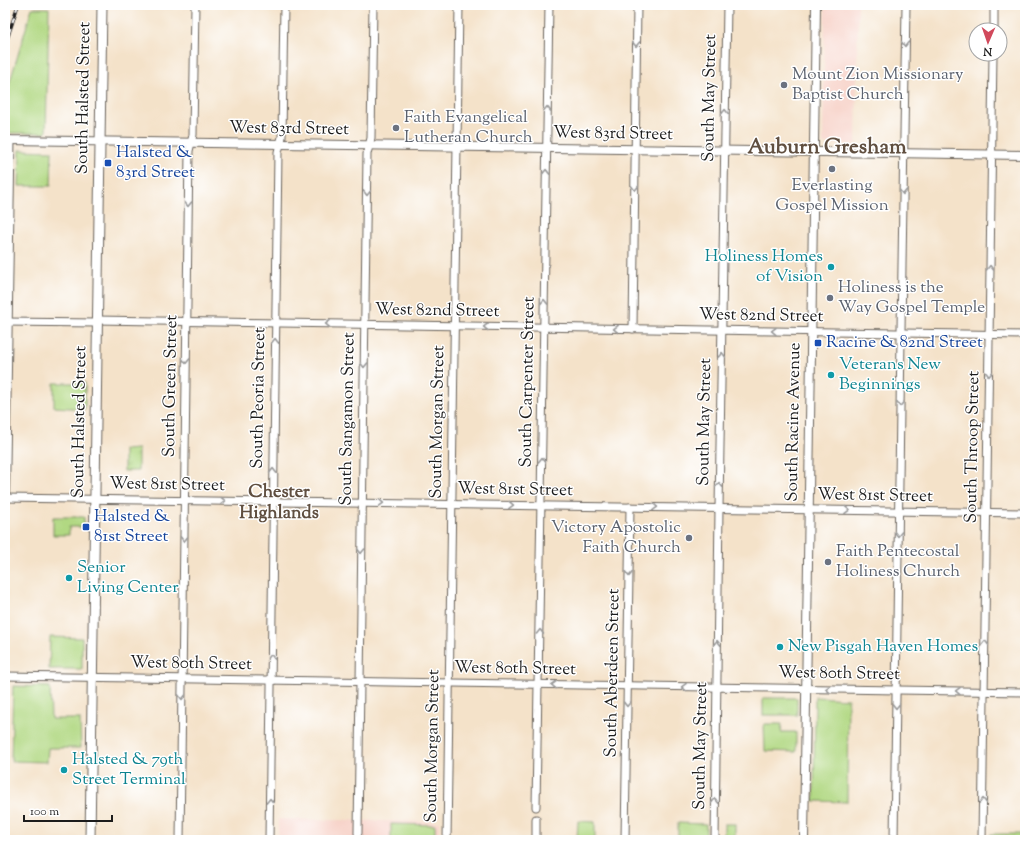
<svg xmlns="http://www.w3.org/2000/svg" width="1030" height="845" viewBox="0 0 1030 845" font-family="'Sorts Mill Goudy',serif">
  <style>
    .built { fill: #f7d1c7 }
    .grass { fill: #b1d882; stroke: #667a4f }
    .park { fill: url(#park-tufts); stroke: #667a4f }
    .lines { fill: none; stroke-linecap: round; stroke-linejoin: round }
    .minor-casing { stroke: #686159; stroke-width: 9 }
    .tertiary-casing { stroke: #686159; stroke-width: 10 }
    .secondary-casing { stroke: #686159; stroke-width: 11 }
    .minor { stroke: #fff; stroke-width: 7 }
    .tertiary { stroke: #fff; stroke-width: 8 }
    .secondary { stroke: #fff; stroke-width: 9 }
    .rail-casing { stroke: #1c1c1c; stroke-width: 3.5 }
    .rail { stroke: #fff; stroke-width: 2; stroke-dasharray: 6; stroke-linecap: butt }
    .oneway { stroke: #999 }
    .worship-dot { fill: #6b7280; stroke: #fff; stroke-width: 1.5 }
    .transit-dot { fill: #1a4fb4; stroke: #fff; stroke-width: 1.5 }
    .culture-dot { fill: #0f9aa8; stroke: #fff; stroke-width: 1.5 }
    .labels { text-anchor: middle; dominant-baseline: central; stroke-width: 3; stroke-linejoin: round; paint-order: stroke }
    .worship-label { font-size: 17px; fill: #5b616d; stroke: #fff; text-anchor: start }
    .street-label { font-size: 17px; fill: #1c1c1c; stroke: #fff }
    .transit-label { font-size: 17px; fill: #164399; stroke: #fff; text-anchor: start }
    .culture-label { font-size: 17px; fill: #0d838f; stroke: #fff; text-anchor: start }
    .neighbourhood-label { font-size: 18px; font-weight: bold; fill: #604f40; stroke: #fff }
    .district-label { font-size: 21px; font-weight: bold; fill: #604f40; stroke: #fff }
  </style>
  <defs>
    <pattern id="park-tufts" width="24" height="20" patternUnits="userSpaceOnUse"><rect width="24" height="20" fill="#b1d882"/><path d="M3 7l-1-3M5 7V3M7 7l1-3M15 17l-1-3M17 17v-4M19 17l1-3" fill="none" stroke="#98b970"/></pattern>
  </defs>
  <rect width="100%" height="100%" fill="#fff"/>
  <filter id="ink" filterUnits="userSpaceOnUse"><feTurbulence type="fractalNoise" baseFrequency=".025" numOctaves="2"/><feDisplacementMap in="SourceGraphic" scale="8" xChannelSelector="R" yChannelSelector="G"/><feConvolveMatrix kernelMatrix="1 2 1 2 8 2 1 2 1" color-interpolation-filters="sRGB"/></filter>
  <filter id="wash" filterUnits="userSpaceOnUse"><feTurbulence type="fractalNoise" baseFrequency=".012" numOctaves="4" result="noise"/><feDisplacementMap in="SourceGraphic" scale="16" xChannelSelector="R" yChannelSelector="G"/><feGaussianBlur stdDeviation="0.9" result="paint"/><feColorMatrix in="noise" values="0 0 0 0 0 0 0 0 0 0 0 0 0 0 0 0 0 1.4 0 .05"/><feComposite in="paint" operator="in"/></filter>
  <g filter="url(#wash)">
    <rect width="100%" height="100%" fill="#f4e2c9"/>
    <g class="built">
      <path d="M825 5H858L856 144H823Z"/>
      <path d="M278 819 439 822V840H278Z"/>
    </g>
    <g class="grass">
      <path d="M32 8H49L46 133H5V98Z"/>
      <path d="M20 150 52 151 51 186H19Z"/>
      <path d="M54 383H85V409L54 407Z"/>
      <path d="M53 517H84V527H69V535H53Z"/>
      <path d="M50 637 82 638V669H49Z"/>
      <path d="M13 686 50 687 51 719H80L81 748H48L47 762 11 761Z"/>
      <path d="M815 697 848 699 847 802 814 801Z"/>
      <rect x="763" y="698" width="34" height="17"/>
      <path d="M764 724H782L781 732H796V752L765 751Z"/>
      <path d="M578 821 595 822V840H577Z"/>
      <path d="M678 823 706 824V840H678Z"/>
      <path d="M391 824 435 825V840H391Z"/>
      <rect x="724" y="824" width="11" height="16"/>
      <rect x="991" y="834" width="34" height="6"/>
    </g>
    <path class="park" d="M138 449V471H124V450Z"/>
  </g>
  <g filter="url(#ink)">
    <g class="lines">
      <g class="minor-casing">
        <g id="minor">
          <path d="M994 30V5"/>
          <path d="M97 320 897 333"/>
          <path d="M5 322 97 323"/>
          <path d="M633 329 637 5"/>
          <path d="M901 330 906 5"/>
          <path d="M904 333 1025 335"/>
          <path d="M5 498 1025 513"/>
          <path d="M5 531 11 140"/>
          <path d="M5 676 1025 692"/>
          <path d="M536 807 549 5"/>
          <path d="M358 833 367 154 371 138 373 5"/>
          <path d="M180 840 189 151 193 135 195 5"/>
          <path d="M269 840 278 152 282 137 284 5"/>
          <path d="M447 840 459 5"/>
          <path d="M536 840V819"/>
          <path d="M625 840 630 507"/>
          <path d="M715 840 719 508 727 5"/>
          <path d="M894 840 901 337"/>
          <path d="M982 840 993 54"/>
        </g>
      </g>
      <g class="tertiary-casing">
        <g id="tertiary">
          <path d="M5 138 9 140 1025 155"/>
          <path d="M804 840 816 5"/>
        </g>
      </g>
      <g class="secondary-casing">
        <path id="secondary" d="M90 840 102 5"/>
      </g>
      <use href="#minor" class="minor"/>
      <use href="#tertiary" class="tertiary"/>
      <use href="#secondary" class="secondary"/>
      <g class="rail-casing">
        <path id="rail" d="M5 45 18 5"/>
      </g>
      <use href="#rail" class="rail"/>
    </g>
    <defs><path id="oneway-chevron" d="M-2-3.5L2.5 0L-2 3.5" fill="none" stroke-width="1.6" stroke-linecap="round" stroke-linejoin="round"/></defs>
    <g class="oneway">
      <use href="#oneway-chevron" transform="translate(636 44) rotate(91)"/>
      <use href="#oneway-chevron" transform="translate(905 44) rotate(91)"/>
      <use href="#oneway-chevron" transform="translate(547 109) rotate(-89)"/>
      <use href="#oneway-chevron" transform="translate(725 112) rotate(-89)"/>
      <use href="#oneway-chevron" transform="translate(546 172) rotate(-89)"/>
      <use href="#oneway-chevron" transform="translate(635 188) rotate(91)"/>
      <use href="#oneway-chevron" transform="translate(903 192) rotate(91)"/>
      <use href="#oneway-chevron" transform="translate(367 193) rotate(91)"/>
      <use href="#oneway-chevron" transform="translate(188 204) rotate(91)"/>
      <use href="#oneway-chevron" transform="translate(990 268) rotate(-89)"/>
      <use href="#oneway-chevron" transform="translate(544 302) rotate(-89)"/>
      <use href="#oneway-chevron" transform="translate(328 324) rotate(-179)"/>
      <use href="#oneway-chevron" transform="translate(486 327) rotate(-179)"/>
      <use href="#oneway-chevron" transform="translate(616 329) rotate(-179)"/>
      <use href="#oneway-chevron" transform="translate(774 331) rotate(-179)"/>
      <use href="#oneway-chevron" transform="translate(275 341) rotate(-89)"/>
      <use href="#oneway-chevron" transform="translate(722 355) rotate(-89)"/>
      <use href="#oneway-chevron" transform="translate(186 361) rotate(91)"/>
      <use href="#oneway-chevron" transform="translate(364 365) rotate(91)"/>
      <use href="#oneway-chevron" transform="translate(989 374) rotate(91)"/>
      <use href="#oneway-chevron" transform="translate(900 404) rotate(91)"/>
      <use href="#oneway-chevron" transform="translate(542 460) rotate(-89)"/>
      <use href="#oneway-chevron" transform="translate(273 471) rotate(-89)"/>
      <use href="#oneway-chevron" transform="translate(719 485) rotate(-89)"/>
      <use href="#oneway-chevron" transform="translate(223 501) rotate(1)"/>
      <use href="#oneway-chevron" transform="translate(381 503) rotate(1)"/>
      <use href="#oneway-chevron" transform="translate(511 505) rotate(1)"/>
      <use href="#oneway-chevron" transform="translate(655 507) rotate(1)"/>
      <use href="#oneway-chevron" transform="translate(847 510) rotate(1)"/>
      <use href="#oneway-chevron" transform="translate(898 534) rotate(91)"/>
      <use href="#oneway-chevron" transform="translate(184 539) rotate(91)"/>
      <use href="#oneway-chevron" transform="translate(361 551) rotate(91)"/>
      <use href="#oneway-chevron" transform="translate(629 574) rotate(91)"/>
      <use href="#oneway-chevron" transform="translate(540 632) rotate(-89)"/>
      <use href="#oneway-chevron" transform="translate(717 643) rotate(-89)"/>
      <use href="#oneway-chevron" transform="translate(985 643) rotate(-89)"/>
      <use href="#oneway-chevron" transform="translate(271 657) rotate(-89)"/>
      <use href="#oneway-chevron" transform="translate(554 685) rotate(-179)"/>
      <use href="#oneway-chevron" transform="translate(684 687) rotate(-179)"/>
      <use href="#oneway-chevron" transform="translate(828 689) rotate(-179)"/>
      <use href="#oneway-chevron" transform="translate(958 691) rotate(-179)"/>
      <use href="#oneway-chevron" transform="translate(182 697) rotate(91)"/>
      <use href="#oneway-chevron" transform="translate(627 704) rotate(91)"/>
      <use href="#oneway-chevron" transform="translate(896 706) rotate(91)"/>
      <use href="#oneway-chevron" transform="translate(270 801) rotate(-89)"/>
      <use href="#oneway-chevron" transform="translate(715 801) rotate(-89)"/>
      <use href="#oneway-chevron" transform="translate(983 801) rotate(-89)"/>
    </g>
  </g>
  <g class="worship-dot">
    <circle cx="784" cy="85" r="4"/>
    <circle cx="396" cy="128" r="4"/>
    <circle cx="832" cy="169" r="4"/>
    <circle cx="830" cy="298" r="4"/>
    <circle cx="689" cy="538" r="4"/>
    <circle cx="828" cy="562" r="4"/>
  </g>
  <g class="transit-dot">
    <rect x="104" y="159" width="8" height="8" rx="2"/>
    <rect x="814" y="339" width="8" height="8" rx="2"/>
    <rect x="82" y="523" width="8" height="8" rx="2"/>
  </g>
  <g class="culture-dot">
    <circle cx="831" cy="267" r="4"/>
    <circle cx="831" cy="375" r="4"/>
    <circle cx="69" cy="578" r="4"/>
    <circle cx="780" cy="647" r="4"/>
    <circle cx="64" cy="770" r="4"/>
  </g>
  <g class="labels">
    <g class="worship-label">
      <text x="792" y="75">Mount Zion Missionary<tspan x="792" dy="20">Baptist Church</tspan></text>
      <text x="404" y="118">Faith Evangelical<tspan x="404" dy="20">Lutheran Church</tspan></text>
      <text x="832" y="186" text-anchor="middle">Everlasting<tspan x="832" dy="20">Gospel Mission</tspan></text>
      <text x="838" y="288">Holiness is the<tspan x="838" dy="20">Way Gospel Temple</tspan></text>
      <text x="681" y="528" text-anchor="end">Victory Apostolic<tspan x="681" dy="20">Faith Church</tspan></text>
      <text x="836" y="552">Faith Pentecostal<tspan x="836" dy="20">Holiness Church</tspan></text>
    </g>
    <g class="street-label">
      <text transform="translate(84 98) rotate(-89)">South Halsted Street</text>
      <text transform="translate(710 98) rotate(-89)">South May Street</text>
      <text transform="translate(289 129) rotate(1)">West 83rd Street</text>
      <text transform="translate(613 134) rotate(1)">West 83rd Street</text>
      <text transform="translate(437 311) rotate(1)">West 82nd Street</text>
      <text transform="translate(761 316) rotate(1)">West 82nd Street</text>
      <text transform="translate(528 382) rotate(-89)">South Carpenter Street</text>
      <text transform="translate(171 386) rotate(-89)">South Green Street</text>
      <text transform="translate(259 398) rotate(-89)">South Peoria Street</text>
      <text transform="translate(348 419) rotate(-89)">South Sangamon Street</text>
      <text transform="translate(80 422) rotate(-89)">South Halsted Street</text>
      <text transform="translate(438 422) rotate(-89)">South Morgan Street</text>
      <text transform="translate(705 422) rotate(-89)">South May Street</text>
      <text transform="translate(794 422) rotate(-89)">South Racine Avenue</text>
      <text transform="translate(973 447) rotate(-89)">South Throop Street</text>
      <text transform="translate(167 485) rotate(1)">West 81st Street</text>
      <text transform="translate(515 490) rotate(1)">West 81st Street</text>
      <text transform="translate(875 496) rotate(1)">West 81st Street</text>
      <text transform="translate(191 664) rotate(1)">West 80th Street</text>
      <text transform="translate(515 669) rotate(1)">West 80th Street</text>
      <text transform="translate(613 673) rotate(-89)">South Aberdeen Street</text>
      <text transform="translate(839 674) rotate(1)">West 80th Street</text>
      <text transform="translate(433 746) rotate(-89)">South Morgan Street</text>
      <text transform="translate(701 746) rotate(-89)">South May Street</text>
    </g>
    <g class="transit-label">
      <text x="116" y="153">Halsted &amp;<tspan x="116" dy="20">83rd Street</tspan></text>
      <text x="826" y="343">Racine &amp; 82nd Street</text>
      <text x="94" y="517">Halsted &amp;<tspan x="94" dy="20">81st Street</tspan></text>
    </g>
    <g class="culture-label">
      <text x="823" y="257" text-anchor="end">Holiness Homes<tspan x="823" dy="20">of Vision</tspan></text>
      <text x="839" y="365">Veterans New<tspan x="839" dy="20">Beginnings</tspan></text>
      <text x="77" y="568">Senior<tspan x="77" dy="20">Living Center</tspan></text>
      <text x="788" y="647">New Pisgah Haven Homes</text>
      <text x="72" y="760">Halsted &amp; 79th<tspan x="72" dy="20">Street Terminal</tspan></text>
    </g>
    <g class="neighbourhood-label">
      <text x="279" y="493">Chester<tspan x="279" dy="21">Highlands</tspan></text>
    </g>
    <g class="district-label">
      <text x="827" y="148">Auburn Gresham</text>
    </g>
  </g>
  <rect width="1030" height="845" fill="none" stroke="#fff" stroke-width="20"/>
  <g transform="translate(988 42) rotate(182)"><circle r="19" fill="#ffffff" stroke="#a4a4a4"/>
  <path d="M0-3L7 15L0 10L-7 15Z" fill="#d1495b"/>
  <text y="-6" font-size="11" font-weight="bold" text-anchor="middle" fill="#1c1c1c">N</text>
  </g>
  <path d="M24 815v6h88v-6" fill="none" stroke="#1c1c1c" stroke-width="2"/>
  <text x="30" y="815" font-size="12" fill="#1c1c1c" stroke="#ffffff" stroke-width="3" paint-order="stroke">100 m</text>
</svg>
